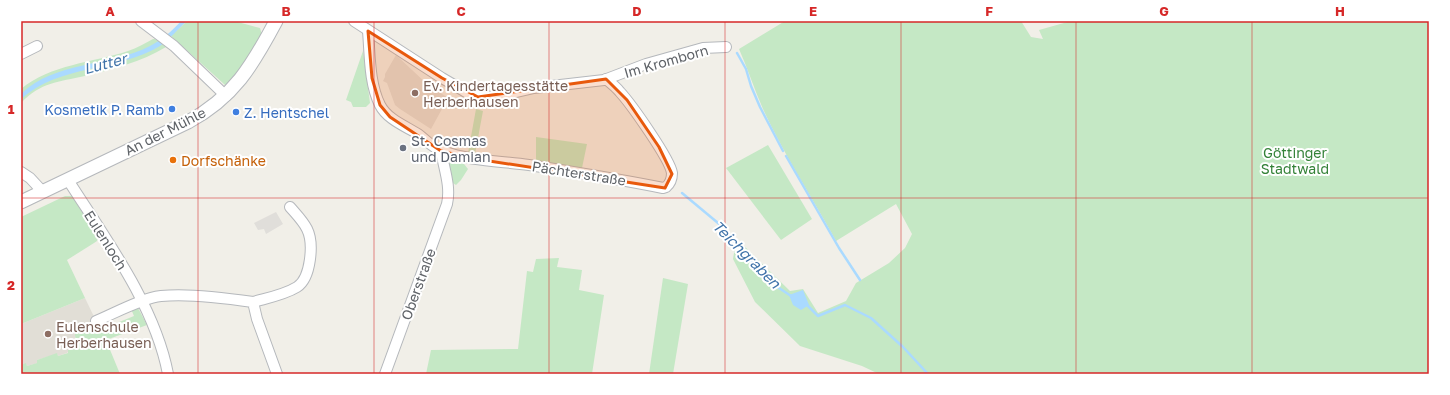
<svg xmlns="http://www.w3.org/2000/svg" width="1450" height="395" viewBox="0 0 1450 395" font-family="'Golos Text',sans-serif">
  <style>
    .industrial { fill: #e0deda }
    .education { fill: #e1ded6 }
    .green { fill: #c5e8c5 }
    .water { fill: #aadaff }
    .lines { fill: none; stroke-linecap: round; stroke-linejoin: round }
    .stream { stroke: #aadaff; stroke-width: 2.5 }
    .minor-casing { stroke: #b5b8bc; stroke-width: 12 }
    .tertiary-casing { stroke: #b5b8bc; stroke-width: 15 }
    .minor { stroke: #fff; stroke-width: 10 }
    .tertiary { stroke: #fff; stroke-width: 13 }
    .marked { fill: #e8590c; fill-opacity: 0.2; stroke: #e8590c; stroke-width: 3; stroke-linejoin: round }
    .grid { fill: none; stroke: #d62828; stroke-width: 1; stroke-opacity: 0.55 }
    .education-dot { fill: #8d6e63; stroke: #fff; stroke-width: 1.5 }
    .shop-dot { fill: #3f7fe0; stroke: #fff; stroke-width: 1.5 }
    .worship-dot { fill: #6b7280; stroke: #fff; stroke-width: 1.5 }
    .food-dot { fill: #e8710a; stroke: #fff; stroke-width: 1.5 }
    .labels { text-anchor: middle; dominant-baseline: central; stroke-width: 4; stroke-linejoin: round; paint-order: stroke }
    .street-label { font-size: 14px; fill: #5f6368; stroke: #fff }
    .education-label { font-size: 14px; fill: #785e54; stroke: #fff; text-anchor: start }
    .shop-label { font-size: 14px; fill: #366cbe; stroke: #fff; text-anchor: end }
    .worship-label { font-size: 14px; fill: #5b616d; stroke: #fff; text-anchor: start }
    .park-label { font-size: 14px; fill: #348238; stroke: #fff }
    .food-label { font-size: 14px; fill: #c56008; stroke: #fff; text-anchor: start }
    .water-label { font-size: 15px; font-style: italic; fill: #4174aa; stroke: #fff }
    .neatline { fill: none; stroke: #d62828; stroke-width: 1.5 }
    .grid-label { font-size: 13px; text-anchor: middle; font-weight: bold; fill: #d62828 }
  </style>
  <rect width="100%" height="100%" fill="#f1efe8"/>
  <path class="industrial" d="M276 212 283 224 266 234 264 229 258 230 254 223Z"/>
  <g class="education">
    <path d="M396 55 427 84 448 98 431 129 400 109 395 105 387 83 383 81 385 77V74Z"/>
    <path d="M85 298 97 323 75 336 78 346 68 350V352L67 353 58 356 57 354 37 360 38 363 27 366 26 364 21 365V324Z"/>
  </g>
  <g class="green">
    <path d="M187 21H234L260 28 262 35 247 63 229 84 225 85 171 36Z"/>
    <path d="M785 21H1021L1031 37 1043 39 1039 30 1071 21H1429V374H879L862 366 800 346 755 302 733 259 735 247 741 243 790 291 803 289 818 313 846 301 856 283 889 263 905 248 912 234 896 204 836 241C812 197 784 155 763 109 754 89 748 69 739 49Z"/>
    <path d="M153 39H155L166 47C141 62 113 69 85 76 58 82 41 82 21 103V89C51 64 92 63 128 51 137 48 145 43 153 39Z"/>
    <path d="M363 51 370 103 366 107H353L351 102 346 100Z"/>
    <path d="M476 109 483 111 475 154 468 153Z"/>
    <path d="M536 137 587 144 582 168 536 162Z"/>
    <path d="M768 145 812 219 781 240 726 168Z"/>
    <path d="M452 158 464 164 468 169 461 180 456 185 453 183 448 166Z"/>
    <path d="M65 196H72L98 237 97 241 94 243 67 260 85 298 21 324V217Z"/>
    <path d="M559 258 557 267 582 270 579 290 604 295 592 374H426L431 350 518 349 527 271 533 272 536 259Z"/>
    <path d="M663 278 688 284 673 374H649Z"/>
    <path d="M135 307 138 308 147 325 106 340 120 374H21V365L26 363 27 366 37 363V360L57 353 58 356 68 353V350L78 346 75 336V332L104 321 107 327 134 316 131 309Z"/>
  </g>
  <g class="water">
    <path d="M181 21H187C178 29 170 39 160 46 117 72 60 64 21 99V94C55 61 109 67 150 46 162 40 172 31 181 21Z"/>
    <path d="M803 290 809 305 801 310 793 305 789 295Z"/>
  </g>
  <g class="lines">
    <g class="stream">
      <path d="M737 53 746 69 751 86 760 107 783 151"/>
      <path d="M786 156 839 248 860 280"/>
      <path d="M682 193 718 223 762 274 773 284 791 296"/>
      <path d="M806 304 818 316 845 305 871 318 903 347 928 374"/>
    </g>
    <g class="minor-casing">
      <g id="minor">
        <path d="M141 21 174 46 226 96"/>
        <path d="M354 21 442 78 471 95 483 97 499 96 534 88 604 80 646 64 703 48 726 47"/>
        <path d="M368 31C370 54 369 83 380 105 387 119 405 126 418 134 426 140 433 148 442 151 470 161 500 161 529 165 574 172 619 179 663 188L666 187C671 183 672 179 672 173 670 159 631 104 620 92 616 87 611 83 606 79"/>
        <path d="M21 54 37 46"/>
        <path d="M21 172 30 178 43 192"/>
        <path d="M68 180C105 238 155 305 168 374"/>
        <path d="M253 302C267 298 284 295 297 287 311 278 314 243 307 229 303 221 296 214 290 207"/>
        <path d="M96 321C115 313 142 298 161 296 188 293 226 298 253 302L257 319 277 374"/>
        <path d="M385 374 447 204C451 186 444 169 441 151"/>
      </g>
    </g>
    <g class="tertiary-casing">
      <path id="tertiary" d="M21 202 188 122C234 97 252 66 276 21"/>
    </g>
    <use href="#minor" class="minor"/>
    <use href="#tertiary" class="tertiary"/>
  </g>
  <path class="marked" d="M368 31 442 78 478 97 606 79 627 100 659 147 672 174 665 188 470 158 441 151 390 117 380 105 372 78Z"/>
  <path class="grid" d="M198 21V374M374 21V374M549 21V374M725 21V374M901 21V374M1076 21V374M1252 21V374M21 198H1429"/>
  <g class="education-dot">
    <circle cx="415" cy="93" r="4"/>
    <circle cx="48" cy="334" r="4"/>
  </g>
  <g class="shop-dot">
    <circle cx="172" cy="109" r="4"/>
    <circle cx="236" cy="112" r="4"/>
  </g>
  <circle class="worship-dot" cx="403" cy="148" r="4"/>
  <circle class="food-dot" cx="173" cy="160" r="4"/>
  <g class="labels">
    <g class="street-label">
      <text transform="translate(666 61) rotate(-16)">Im Kromborn</text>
      <text transform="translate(165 131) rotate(-27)">An der Mühle</text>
      <text transform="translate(579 173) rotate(9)">Pächterstraße</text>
      <text transform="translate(106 240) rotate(58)">Eulenloch</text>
      <text transform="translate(418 284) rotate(-70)">Oberstraße</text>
    </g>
    <g class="education-label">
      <text x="423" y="85">Ev. Kindertagesstätte<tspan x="423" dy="16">Herberhausen</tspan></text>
      <text x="56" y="326">Eulenschule<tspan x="56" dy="16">Herberhausen</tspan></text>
    </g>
    <g class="shop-label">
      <text x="164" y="109">Kosmetik P. Ramb</text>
      <text x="244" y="112" text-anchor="start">Z. Hentschel</text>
    </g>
    <g class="worship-label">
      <text x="411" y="140">St. Cosmas<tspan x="411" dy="16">und Damian</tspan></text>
    </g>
    <g class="park-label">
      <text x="1295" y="152">Göttinger<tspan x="1295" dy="16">Stadtwald</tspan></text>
    </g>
    <g class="food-label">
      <text x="181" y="160">Dorfschänke</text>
    </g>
    <g class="water-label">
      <text transform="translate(105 63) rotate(-15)">Lutter</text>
      <text transform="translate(747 254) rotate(45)">Teichgraben</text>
    </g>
  </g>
  <rect width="1450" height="395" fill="none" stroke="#ffffff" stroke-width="44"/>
  <rect x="22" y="22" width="1406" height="351" class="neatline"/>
  <g class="grid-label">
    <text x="110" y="16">A</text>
    <text x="286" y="16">B</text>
    <text x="461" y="16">C</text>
    <text x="637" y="16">D</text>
    <text x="813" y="16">E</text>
    <text x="989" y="16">F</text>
    <text x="1164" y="16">G</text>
    <text x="1340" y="16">H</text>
    <text x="11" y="114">1</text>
    <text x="11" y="290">2</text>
  </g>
</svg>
